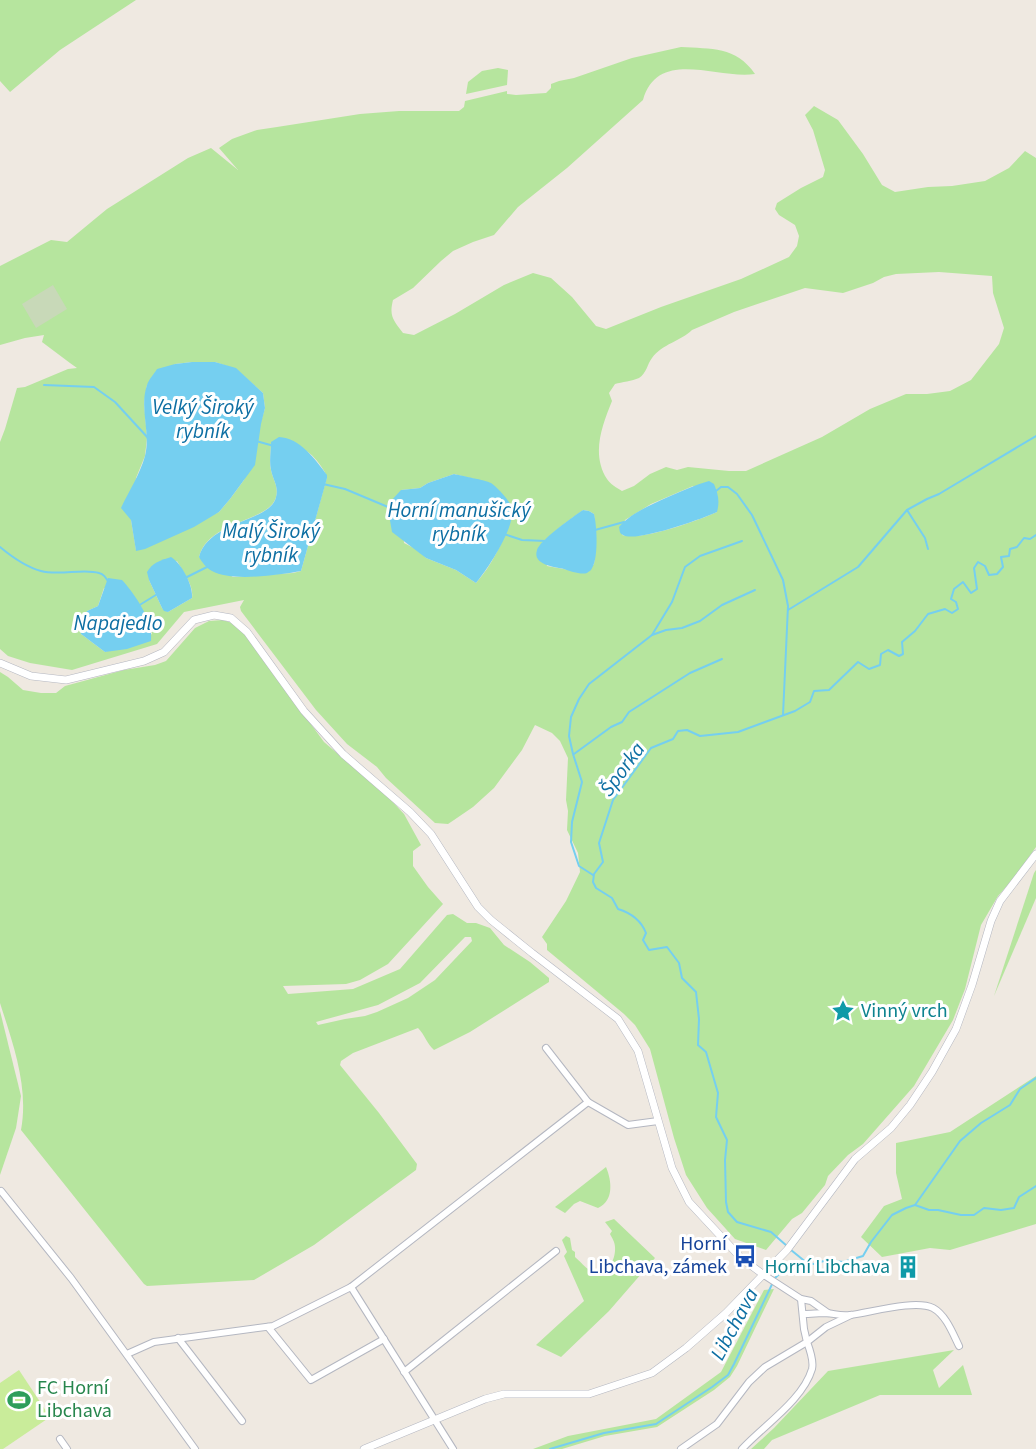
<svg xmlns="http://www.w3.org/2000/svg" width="1036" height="1449" viewBox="0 0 1036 1449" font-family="'Source Sans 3',sans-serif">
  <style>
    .green { fill: #b6e59e; fill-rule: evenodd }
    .cemetery { fill: #c8d9b8 }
    .pitch { fill: #c9ec9a }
    .water { fill: #75cff0 }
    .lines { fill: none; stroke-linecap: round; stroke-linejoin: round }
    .stream { stroke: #75cff0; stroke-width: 2 }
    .minor-casing { stroke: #b4b7c1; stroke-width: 8 }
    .tertiary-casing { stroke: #b4b7c1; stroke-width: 8 }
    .minor { stroke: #fff; stroke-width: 6 }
    .tertiary { stroke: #fff; stroke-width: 7 }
    .labels { text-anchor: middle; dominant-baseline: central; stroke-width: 6; stroke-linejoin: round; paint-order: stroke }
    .culture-label { font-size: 20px; fill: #0d838f; stroke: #fff; text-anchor: start }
    .transit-label { font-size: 20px; fill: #164399; stroke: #fff; text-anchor: end }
    .leisure-label { font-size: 20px; fill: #27864d; stroke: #fff; text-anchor: start }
    .water-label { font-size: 21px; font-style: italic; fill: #0d6fa3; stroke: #fff }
  </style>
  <rect width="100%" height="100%" fill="#efe9e1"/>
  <g class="green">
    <path d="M0 0H136L60 50 10 92 0 81Z"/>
    <path d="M681 47C711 49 736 46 755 74 718 80 658 47 643 100L567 168 518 207 494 235 473 242 453 251 441 261 413 288 393 300C389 316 393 320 403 333L414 335 455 314 504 285 533 273 551 278 572 297 596 326 606 329 661 307 741 279 789 257 797 246 799 236 795 225 779 215 775 209 777 203 801 188 823 177 825 170 813 130 805 115 814 106 838 120 863 154 882 185 895 192 928 187 952 186 985 181 1009 168 1025 151 1036 158V847L1014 878 998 896 981 925 965 989 953 1020 914 1086 863 1144 848 1155 828 1176 825 1185 802 1213 792 1219 766 1250 735 1239 707 1208 686 1175 674 1138 650 1049 635 1025 624 1014 547 950V944L542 937 566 901 580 872 578 853 567 830 568 811 566 800 568 758 560 741 552 733 535 725 522 750 494 788 473 807 454 820 448 824 435 823 386 778 377 767 347 744 316 710 241 611 240 607 244 600 184 612 157 644 72 670 30 663 8 656 0 649V442L5 429 17 388 25 387 68 369 77 368 70 363 42 342 44 335 25 338 0 345V266L51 240 67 242 107 209 188 158 211 148 238 170 219 148 232 139 257 130 277 127 360 114 399 111H459L464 107 465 101 507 91V94L516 95 546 93 551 88V84L559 81 574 78 632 58ZM939 272 992 276 993 293 1004 328 999 344 971 380 950 391 927 394H906L870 409 822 437 746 471H729L688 467 677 470 666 467 650 474 634 486 622 491C617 488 610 484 607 479 591 454 602 426 612 401L609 393 615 384C622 382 632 381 639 378 647 373 647 364 652 358 662 344 681 341 692 330L734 312 805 288 843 293 873 283 884 277 896 274ZM192 362H215L236 369 263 393 265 408 244 480 230 499 219 512 136 550 131 520 136 478 145 456 147 438 144 403 147 385 175 364ZM271 442C282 445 296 446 306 451 313 454 325 470 327 477L301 571 293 573 233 577 199 557C208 520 270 522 276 497 279 487 273 480 271 470 269 462 271 451 271 442ZM454 474 474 479 511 520C502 543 493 564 476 583L456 570 426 558 418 550 404 543 401 490 420 488 428 483ZM693 486 717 512C697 521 642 541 622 535L625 520 651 504ZM583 510 589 511 594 514 596 535 595 556 594 564 586 573 547 566 542 543 560 527ZM177 561C183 572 194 585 192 598L168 612 162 608 149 580ZM104 588 141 607 149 624 152 634 105 652 81 634 87 611 98 606Z"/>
    <path d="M498 68 508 70 507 85 466 94 468 82 482 71Z"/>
    <path d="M223 620 232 623 245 634 324 742 387 796 404 814 421 845 413 851V866L428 887 443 904 388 964 360 980 346 984 283 986 288 994 353 989 400 969 447 915 453 914 467 923H476L490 928 504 945 530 962 549 978V982L470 1032 434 1050C427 1044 425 1035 418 1028L353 1053 341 1061 340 1065 379 1113 417 1164 416 1170 314 1245 254 1280 147 1286 144 1284 21 1130C29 1087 13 1044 0 1003V672L8 677 23 690 41 693H56L65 686 124 670 155 665 166 661 195 628 209 621ZM465 937H471L472 941 435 980 408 998 377 1012 365 1016 345 1019 318 1025 316 1022 378 1005 420 983Z"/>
    <path d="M1036 870V898L994 996 1034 873Z"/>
    <path d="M0 1011 21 1096 16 1128 0 1175Z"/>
    <path d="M1036 1076V1224L950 1250 930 1248 882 1257 861 1237 884 1206 902 1199 896 1173V1143L950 1132Z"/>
    <path d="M606 1167C612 1181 614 1201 598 1208L580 1201 574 1204 565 1213 555 1207Z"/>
    <path d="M614 1219 655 1258 609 1311 561 1357 536 1345 584 1301 564 1256 567 1252 562 1240 566 1236 570 1238 572 1250 575 1252V1257C580 1261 585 1268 590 1270 606 1278 616 1261 615 1247 615 1242 612 1238 610 1234L612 1231 605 1222Z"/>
    <path d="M774 1289 737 1366 730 1377 714 1390 657 1427 605 1436 562 1449H533L568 1436 656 1419 721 1372 764 1290Z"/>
    <path d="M954 1350 933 1370 939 1388 963 1365 972 1395H880L772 1440 764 1449H751L774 1428 828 1371Z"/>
  </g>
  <path class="cemetery" d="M53 285 67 309 36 328 22 304Z"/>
  <path class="pitch" d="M19 1370 50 1417 3 1449H0V1383Z"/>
  <g class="water">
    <path d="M192 362H215L236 368 263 393 265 408 261 424 255 465 230 499 219 512 194 527 145 549 136 551 131 520 121 508C129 491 140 474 145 456 151 433 139 408 147 385 149 379 154 374 157 369L175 364Z"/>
    <path d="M279 437C300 438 315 459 327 475V478L301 571C279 575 231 582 212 571 206 568 202 562 199 557 209 520 271 522 276 497 279 487 273 480 271 470 269 461 271 451 271 442Z"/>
    <path d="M454 474C462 476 485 480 491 483 497 487 511 502 512 508 516 526 488 569 476 583L456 570 426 558 392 532 388 509 390 502 401 490 420 488 428 483Z"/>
    <path d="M709 481 714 484C718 494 720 501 717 512 702 519 635 543 623 535 619 533 620 531 619 527 632 512 651 505 668 497 682 491 695 485 709 481Z"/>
    <path d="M583 510 589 511 594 514C597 526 599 560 591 570 590 571 588 572 587 573 581 575 570 571 564 569 555 567 532 565 537 550 540 540 574 516 583 510Z"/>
    <path d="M171 557C182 564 193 585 192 598L168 612 164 611 162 608 149 580 147 572C152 563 161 560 171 557Z"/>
    <path d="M108 578 122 580C134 593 154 621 151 641L127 649 105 652 81 634 79 623 87 611 98 606Z"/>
  </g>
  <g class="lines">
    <g class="stream">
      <path d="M44 385 94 387 115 402 149 439"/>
      <path d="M256 441 274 446"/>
      <path d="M323 484 345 489 388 507"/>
      <path d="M716 491 721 487H728L737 494 752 515 783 580 788 606 783 715"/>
      <path d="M907 510 925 538 928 549"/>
      <path d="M595 530 624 522"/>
      <path d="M504 534 522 540 546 541"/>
      <path d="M0 547C12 557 26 567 41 571 59 576 84 568 99 573 104 574 106 578 109 583"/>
      <path d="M185 578 209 566"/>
      <path d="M138 606 159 593"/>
      <path d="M788 610 858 567 907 510 927 499 939 494 1036 436"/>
      <path d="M652 635 666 630 682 628 700 621 722 605 755 590"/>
      <path d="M574 754 611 727 622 722 629 712 690 673 722 659"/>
      <path d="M593 875 579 866 571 842 572 822 582 782 573 754 569 736 571 717 579 699 589 684 652 635 672 602 685 567 700 556 742 541"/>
      <path d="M915 1205 960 1141 981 1123 1010 1105 1020 1089 1036 1078"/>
      <path d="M787 1246 771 1232 737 1222 728 1212 726 1202 725 1160 727 1140 716 1117 718 1093 706 1052 698 1045 699 1019 696 992 682 978 679 963 667 947 649 950 643 940 646 933C641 920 631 913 618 909L612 898 596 888 593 882 594 874 603 862 599 843 613 800 651 748 673 739 678 731 687 730 700 736 738 732 795 711 810 702 814 691 829 690 858 662 869 669 880 665 881 654 888 650 899 656 903 654 902 642 915 631 928 614 945 609 952 613 958 609 956 602 951 599 954 589 963 582 971 593 977 589 974 568 978 562 985 566 989 575 997 574 1003 567 1001 557 1009 556 1010 549 1017 547 1024 538 1030 539 1036 535"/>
      <path d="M791 1250 807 1263 814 1264 827 1260 843 1262 863 1256 871 1242 892 1215 906 1208 915 1205 929 1210H938L961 1215H974L984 1208 1001 1210 1014 1208 1019 1197 1036 1186"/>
      <path d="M550 1449 604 1433 656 1424 712 1387 728 1375 734 1364 775 1278 790 1264 800 1265 807 1263"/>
    </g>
    <g class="minor-casing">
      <g id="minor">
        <path d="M546 1048 588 1102"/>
        <path d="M1 1191 71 1278 195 1449"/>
        <path d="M351 1287 453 1449"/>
        <path d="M801 1299 811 1301 828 1313"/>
        <path d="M803 1314C811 1314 819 1313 827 1313 836 1314 839 1316 850 1315 869 1313 915 1299 933 1308 946 1315 953 1334 959 1346"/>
        <path d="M268 1327 311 1380 384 1339"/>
        <path d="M178 1338 242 1421"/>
        <path d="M127 1354 154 1342 273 1326 351 1287 588 1102 628 1125 658 1121"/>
        <path d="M404 1372 556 1251"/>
        <path d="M60 1439 67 1449"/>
        <path d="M681 1449 717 1424 749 1382 765 1367 807 1342 804 1329 801 1299 764 1275"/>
        <path d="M742 1449C763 1426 803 1400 812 1369 814 1361 810 1350 807 1342L826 1327 851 1315"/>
      </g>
    </g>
    <g class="tertiary-casing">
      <g id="tertiary">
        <path d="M0 663 31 676 66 680 144 661 164 652 194 620 214 615 231 618 247 632 304 711 343 754 410 812 431 834 478 907 491 920 532 953 618 1019 638 1051 672 1168 689 1202 741 1258 764 1275"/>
        <path d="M364 1449 485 1399 504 1394H589L652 1373 686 1348 726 1313 787 1250 855 1159 891 1128 910 1105 932 1072 956 1029 972 985 991 921 1000 901 1036 854"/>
      </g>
    </g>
    <use href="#minor" class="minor"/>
    <use href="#tertiary" class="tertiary"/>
  </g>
  <defs>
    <g id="sight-bare" transform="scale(1.8)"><path d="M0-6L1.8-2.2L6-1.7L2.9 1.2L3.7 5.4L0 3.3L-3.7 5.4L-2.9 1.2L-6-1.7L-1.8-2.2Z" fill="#0f9aa8" stroke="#fff" stroke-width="2.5" paint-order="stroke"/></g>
    <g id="bus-bare" transform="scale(1.8)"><path d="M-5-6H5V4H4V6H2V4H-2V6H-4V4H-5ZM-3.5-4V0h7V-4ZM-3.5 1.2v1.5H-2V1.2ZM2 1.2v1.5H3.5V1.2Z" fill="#1a4fb4" stroke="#fff" stroke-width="2.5" paint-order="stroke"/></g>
    <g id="building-bare" transform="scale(1.8)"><path d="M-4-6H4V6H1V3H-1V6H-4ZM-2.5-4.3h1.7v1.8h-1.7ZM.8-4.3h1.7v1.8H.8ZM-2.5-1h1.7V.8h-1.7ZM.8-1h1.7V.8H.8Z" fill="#0f9aa8" stroke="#fff" stroke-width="2.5" paint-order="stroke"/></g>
    <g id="stadium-bare" transform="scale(1.8)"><path d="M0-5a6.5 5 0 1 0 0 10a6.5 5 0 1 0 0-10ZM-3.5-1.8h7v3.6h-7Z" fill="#2e9e5b" stroke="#fff" stroke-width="2.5" paint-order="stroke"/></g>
  </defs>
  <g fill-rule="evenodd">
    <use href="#sight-bare" x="843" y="1011"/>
    <use href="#bus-bare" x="745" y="1256"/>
    <use href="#building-bare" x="908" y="1267"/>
    <use href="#stadium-bare" x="19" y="1400"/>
  </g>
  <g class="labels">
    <g class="culture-label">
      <text x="861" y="1011">Vinný vrch</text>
      <text x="890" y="1267" text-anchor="end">Horní Libchava</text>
    </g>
    <g class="transit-label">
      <text x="727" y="1244">Horní<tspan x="727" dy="23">Libchava, zámek</tspan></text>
    </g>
    <g class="leisure-label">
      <text x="37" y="1388">FC Horní<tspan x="37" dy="23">Libchava</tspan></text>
    </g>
    <g class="water-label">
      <text x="203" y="407">Velký Široký<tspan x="203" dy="24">rybník</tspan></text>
      <text x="459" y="510">Horní manušický<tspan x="459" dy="24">rybník</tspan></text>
      <text x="271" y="531">Malý Široký<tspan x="271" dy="24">rybník</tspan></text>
      <text x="118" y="623">Napajedlo</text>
      <text transform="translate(622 769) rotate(-54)">Šporka</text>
      <text transform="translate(734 1324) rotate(-62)">Libchava</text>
    </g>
  </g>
</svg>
